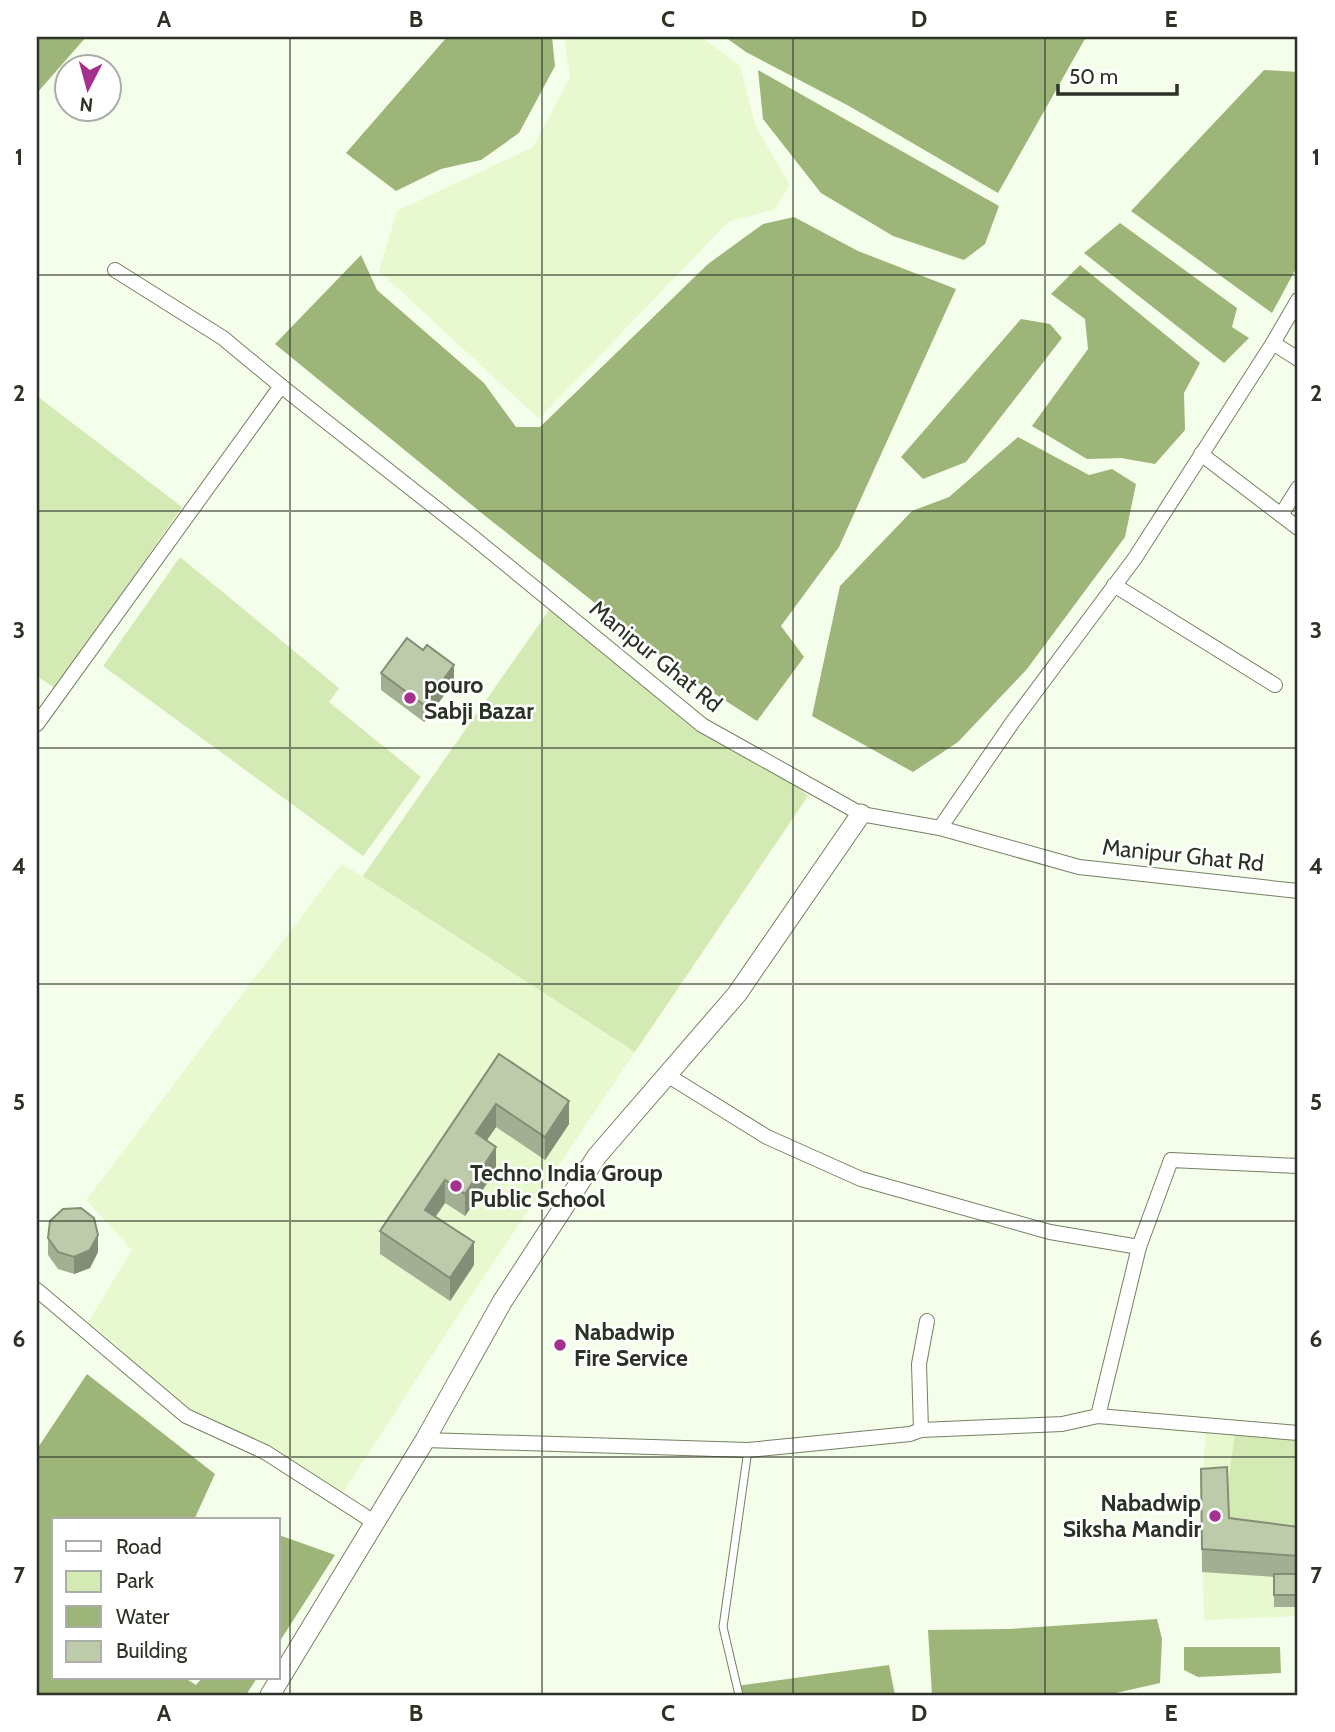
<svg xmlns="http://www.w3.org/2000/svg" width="1335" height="1732" viewBox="0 0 1335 1732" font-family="Cabin,sans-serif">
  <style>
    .built { fill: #e8f9d0 }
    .green { fill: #d4eab5 }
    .water { fill: #9db579 }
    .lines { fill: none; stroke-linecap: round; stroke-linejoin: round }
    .lane-casing { stroke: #748163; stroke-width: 9 }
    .street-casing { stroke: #748163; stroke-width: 16 }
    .secondary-casing { stroke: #748163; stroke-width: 21 }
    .lane { stroke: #fff; stroke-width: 7 }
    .street { stroke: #fff; stroke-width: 14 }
    .secondary { stroke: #fff; stroke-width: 19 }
    .wall { fill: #a3af92 }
    .shaded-wall { fill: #848e77 }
    .building { fill: #bdcbaa; stroke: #848e77; stroke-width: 2 }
    .grid { fill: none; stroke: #2c3225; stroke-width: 2; stroke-opacity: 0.55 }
    .poi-dot { fill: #a3318d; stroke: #fff; stroke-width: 2.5 }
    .labels { text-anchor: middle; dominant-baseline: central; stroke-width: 5; stroke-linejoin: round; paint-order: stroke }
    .street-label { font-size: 23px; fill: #2c3225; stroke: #fff }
    .poi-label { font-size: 23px; font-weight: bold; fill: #2c3225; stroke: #fff; text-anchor: start }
    .neatline { fill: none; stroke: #2c3225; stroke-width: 2.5 }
    .grid-label { font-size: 23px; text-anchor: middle; font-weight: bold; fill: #2c3225 }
  </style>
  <rect width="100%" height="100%" fill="#f5feea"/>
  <g class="built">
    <path d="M564 37H701L740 66 756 127 790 185 775 209 728 222 539 419 379 271 397 211 533 147 570 77Z"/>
    <path d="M341 864 363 876 635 1052 463 1308 338 1500 186 1416 113 1342 88 1322 132 1250 86 1200Z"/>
    <path d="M1206 1431 1298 1441V1616L1204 1620 1201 1492Z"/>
  </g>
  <g class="green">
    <path d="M37 396 182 507 56 689 37 676Z"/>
    <path d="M180 557 339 688 329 702 421 777 363 856 103 666Z"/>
    <path d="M554 603 702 725 776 766 808 796 635 1052 363 876Z"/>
    <path d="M1235 1434 1298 1441V1550L1229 1540 1227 1490Z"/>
  </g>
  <g class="water">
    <path d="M37 37H86L37 93Z"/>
    <path d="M447 37H552L555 66 519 133 481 160 441 169 396 191 346 153Z"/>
    <path d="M725 37H1086L998 193 849 106 746 52Z"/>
    <path d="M758 70 999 206 985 244 964 260 893 236 821 193 763 119Z"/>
    <path d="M1264 70 1298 72V265L1272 313 1131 211Z"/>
    <path d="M794 217 858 251 956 289 839 547 781 626 804 657 757 721 687 676 484 515 275 344 361 255 377 290 484 383 516 427H540L708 264 763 224Z"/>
    <path d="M1120 223 1237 308 1232 327 1249 338 1224 363 1084 253Z"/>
    <path d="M1080 265 1200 363 1184 393 1185 430 1155 464 1121 458 1087 459 1032 426 1088 349 1085 319 1051 294Z"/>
    <path d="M1021 319 1050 324 1062 338 966 462 923 479 901 457Z"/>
    <path d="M1018 437 1089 475 1112 469 1136 484 1125 537 1027 669 958 742 913 772 812 716 840 586 912 511 949 497Z"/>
    <path d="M87 1374 215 1474 194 1520H54V1678H185L196 1685 202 1678H257L246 1695H37V1449Z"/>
    <path d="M279 1535 335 1555 278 1644V1536Z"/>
    <path d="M1157 1619 1162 1639 1160 1683 1107 1695H932L928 1630 1009 1629Z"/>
    <path d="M1184 1647H1280L1281 1673 1198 1677 1184 1670Z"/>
    <path d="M889 1665 895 1695H739L736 1686Z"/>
  </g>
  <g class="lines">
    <g class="lane-casing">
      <path id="lane" d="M739 1695 723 1627 748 1450"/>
    </g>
    <g class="street-casing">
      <g id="street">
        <path d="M115 270 223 338 281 386 474 538 702 725 861 814 940 828 1079 867 1298 891"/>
        <path d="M1273 343 1298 359"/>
        <path d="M1201 454 1298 528"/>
        <path d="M1281 515 1298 488"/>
        <path d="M1114 585 1275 685"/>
        <path d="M37 724 281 386"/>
        <path d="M940 828 1012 723 1135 558 1273 343 1298 300"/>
        <path d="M667 1075 767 1137 861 1179 1050 1232 1139 1247"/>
        <path d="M37 1290 186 1416 265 1452 374 1522"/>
        <path d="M1098 1416 1139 1247 1171 1160 1298 1166"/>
        <path d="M921 1430 919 1364 927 1321"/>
        <path d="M425 1440 748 1450 910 1434 921 1430 1062 1424 1098 1416 1298 1433"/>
      </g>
    </g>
    <g class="secondary-casing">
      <path id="secondary" d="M270 1695 425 1440 502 1302 597 1156 737 994 861 814"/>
    </g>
    <use href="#lane" class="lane"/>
    <use href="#street" class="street"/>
    <use href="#secondary" class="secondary"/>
  </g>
  <g class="wall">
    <path d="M381 673 454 682 424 722 381 690Z"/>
    <path d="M499 1054 569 1124 545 1160 496 1127 487 1140 496 1170 465 1216 445 1203 435 1217 474 1265 450 1301 380 1254V1231Z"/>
    <path d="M48 1238 98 1252 90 1268 74 1274 58 1269 48 1255Z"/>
    <path d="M1201 1469 1229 1518 1298 1527V1607H1274V1577L1202 1572Z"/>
  </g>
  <g class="shaded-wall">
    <path d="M454 665V682L424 722V705Z"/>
    <path d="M569 1101V1124L545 1160V1137Z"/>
    <path d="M496 1104V1127L476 1156V1133Z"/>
    <path d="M496 1147V1170L465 1216V1194Z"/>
    <path d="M445 1180V1203L425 1232V1210Z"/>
    <path d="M98 1235V1252L90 1268 74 1274V1257Z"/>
    <path d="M474 1242V1265L450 1301V1278Z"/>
  </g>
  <g class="building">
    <path d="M407 638 423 650 427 645 454 665 424 705 381 673Z"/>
    <path d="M499 1054 569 1101 545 1137 496 1104 476 1133 496 1147 465 1194 445 1180 425 1210 474 1242 450 1278 380 1231Z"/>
    <path d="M81 1208 94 1218 98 1235 90 1250 74 1257 58 1252 48 1238 50 1221 63 1209Z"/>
    <path d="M1227 1467 1229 1518 1298 1527V1556L1202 1549 1201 1469Z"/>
    <rect x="1274" y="1574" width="24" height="21"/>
  </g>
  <path class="grid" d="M290 37V1695M542 37V1695M793 37V1695M1045 37V1695M37 275H1298M37 511H1298M37 748H1298M37 984H1298M37 1221H1298M37 1457H1298"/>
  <g class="poi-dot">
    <circle cx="410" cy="698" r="7"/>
    <circle cx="456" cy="1186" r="7"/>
    <circle cx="560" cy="1345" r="7"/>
    <circle cx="1215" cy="1516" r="7"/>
  </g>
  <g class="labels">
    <g class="street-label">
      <text transform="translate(656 656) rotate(39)">Manipur Ghat Rd</text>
      <text transform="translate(1183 855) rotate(6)">Manipur Ghat Rd</text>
    </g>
    <g class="poi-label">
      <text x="424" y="685">pouro<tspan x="424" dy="26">Sabji Bazar</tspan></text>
      <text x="470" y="1173">Techno India Group<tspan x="470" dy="26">Public School</tspan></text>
      <text x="574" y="1332">Nabadwip<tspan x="574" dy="26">Fire Service</tspan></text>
      <text x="1201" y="1503" text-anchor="end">Nabadwip<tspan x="1201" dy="26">Siksha Mandir</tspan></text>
    </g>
  </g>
  <rect width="1335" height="1732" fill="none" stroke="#ffffff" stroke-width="77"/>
  <rect x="52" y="1518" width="228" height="161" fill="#ffffff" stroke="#abada8" stroke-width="2"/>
  <rect x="66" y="1541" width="35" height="10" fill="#ffffff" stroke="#abada8" stroke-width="2"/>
  <text x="116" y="1554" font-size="21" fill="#2c3225">Road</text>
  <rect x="66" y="1571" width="35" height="21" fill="#d4eab5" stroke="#abada8" stroke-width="2"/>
  <text x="116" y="1588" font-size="21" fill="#2c3225">Park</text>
  <rect x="66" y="1606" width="35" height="21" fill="#9db579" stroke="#abada8" stroke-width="2"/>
  <text x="116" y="1624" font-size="21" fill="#2c3225">Water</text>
  <rect x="66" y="1641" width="35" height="21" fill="#bdcbaa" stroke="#abada8" stroke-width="2"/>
  <text x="116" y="1658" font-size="21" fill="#2c3225">Building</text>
  <g transform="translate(88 88) rotate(186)"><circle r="33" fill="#ffffff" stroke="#abada8" stroke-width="2"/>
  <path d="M0-5L12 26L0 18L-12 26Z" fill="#a3318d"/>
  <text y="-10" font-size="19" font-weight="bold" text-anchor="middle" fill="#2c3225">N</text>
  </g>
  <path d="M1058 84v10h119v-10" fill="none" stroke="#2c3225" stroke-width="3.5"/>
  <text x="1069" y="84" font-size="21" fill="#2c3225" stroke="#ffffff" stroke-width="5" paint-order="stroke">50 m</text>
  <rect x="38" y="38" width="1258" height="1656" class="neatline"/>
  <g class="grid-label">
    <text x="164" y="27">A</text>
    <text x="416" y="27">B</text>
    <text x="668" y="27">C</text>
    <text x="919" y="27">D</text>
    <text x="1171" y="27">E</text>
    <text x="19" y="165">1</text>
    <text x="1316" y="165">1</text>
    <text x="19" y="401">2</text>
    <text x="1316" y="401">2</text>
    <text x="19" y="638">3</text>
    <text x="1316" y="638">3</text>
    <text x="19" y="874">4</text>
    <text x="1316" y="874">4</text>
    <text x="19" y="1110">5</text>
    <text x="1316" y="1110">5</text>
    <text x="19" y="1347">6</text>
    <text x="1316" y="1347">6</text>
    <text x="19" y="1583">7</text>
    <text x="1316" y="1583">7</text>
    <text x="164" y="1721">A</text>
    <text x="416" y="1721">B</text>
    <text x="668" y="1721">C</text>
    <text x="919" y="1721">D</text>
    <text x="1171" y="1721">E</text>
  </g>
</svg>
